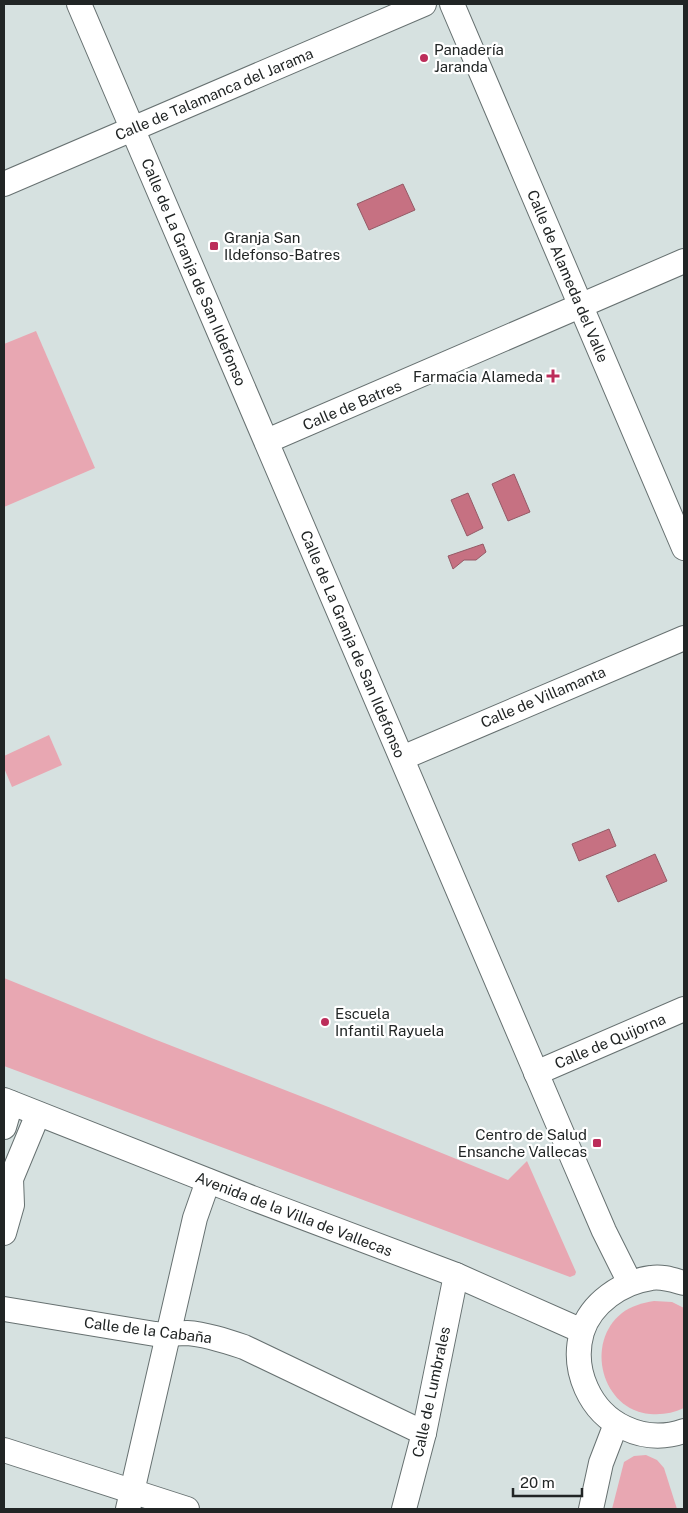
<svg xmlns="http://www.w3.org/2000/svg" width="688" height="1513" viewBox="0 0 688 1513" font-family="'Public Sans',sans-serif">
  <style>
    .green { fill: #e8a7b2 }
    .water { fill: #c67182; stroke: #945a66 }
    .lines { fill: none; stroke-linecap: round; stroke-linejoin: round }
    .minor-casing { stroke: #677171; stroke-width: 26 }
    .minor { stroke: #fff; stroke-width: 24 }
    .poi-dot { fill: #bc2d5a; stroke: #fff; stroke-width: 2 }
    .labels { text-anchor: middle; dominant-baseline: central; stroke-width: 4.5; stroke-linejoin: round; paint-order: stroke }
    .poi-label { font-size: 15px; fill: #212525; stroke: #fff; text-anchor: start }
    .street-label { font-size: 15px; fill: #212525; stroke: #fff }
  </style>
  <rect width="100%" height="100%" fill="#d6e1e0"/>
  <g class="green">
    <path d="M36 331 95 468 4 507V344Z"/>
    <path d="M49 735 62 765 12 787 4 768V756Z"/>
    <path d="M4 978 154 1039 331 1108 508 1180 527 1161 576 1272 575 1275 570 1277 4 1066Z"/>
    <path d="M654 1301 672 1302 684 1308V1408C673 1413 663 1415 650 1414 602 1410 584 1343 622 1313 631 1306 642 1303 654 1301Z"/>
    <path d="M646 1455 657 1460 664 1468 677 1509H612L624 1462 634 1456Z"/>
  </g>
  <g class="water">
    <path d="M403 184 415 210 369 230 357 204Z"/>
    <path d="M514 474 530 512 508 521 492 484Z"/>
    <path d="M468 493 483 528 467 536 451 500Z"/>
    <path d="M483 544 486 552 476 560H464L453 569 448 556Z"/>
    <path d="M609 829 616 846 579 861 572 844Z"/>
    <path d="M655 854 667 881 618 902 606 876Z"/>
  </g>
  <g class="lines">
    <g class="minor-casing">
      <g id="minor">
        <path d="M79 4 573 1159 604 1231 630 1283"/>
        <path d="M452 4 684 548"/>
        <path d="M4 184 424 4"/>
        <path d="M267 441 684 261"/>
        <path d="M402 758 684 638"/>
        <path d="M536 1073 684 1009"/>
        <path d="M4 1100 252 1198 456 1275 582 1331"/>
        <path d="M4 1127 11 1103"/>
        <path d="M4 1233 12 1205 11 1179 38 1114"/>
        <path d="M684 1283C673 1280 662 1276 651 1278 622 1282 591 1303 582 1332 571 1370 590 1412 625 1428 644 1437 664 1438 684 1431"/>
        <path d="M4 1309 155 1334C166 1335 176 1333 187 1333 205 1334 226 1341 244 1347L424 1433"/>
        <path d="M4 1450 187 1509"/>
        <path d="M128 1509 195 1218 208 1181"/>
        <path d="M404 1509 424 1433 456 1275"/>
        <path d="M591 1509 601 1463 616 1424"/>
      </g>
    </g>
    <use href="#minor" class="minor"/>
  </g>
  <g class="poi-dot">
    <circle cx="424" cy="58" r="5"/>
    <rect x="209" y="241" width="10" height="10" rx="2.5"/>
    <path d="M550.5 368.5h5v5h5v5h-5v5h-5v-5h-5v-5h5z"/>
    <circle cx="325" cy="1022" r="5"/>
    <rect x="592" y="1138" width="10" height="10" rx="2.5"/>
  </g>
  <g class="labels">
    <g class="poi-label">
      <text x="434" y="49">Panadería<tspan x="434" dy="17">Jaranda</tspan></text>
      <text x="224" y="237">Granja San<tspan x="224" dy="17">Ildefonso-Batres</tspan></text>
      <text x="543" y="376" text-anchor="end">Farmacia Alameda</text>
      <text x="335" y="1013">Escuela<tspan x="335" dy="17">Infantil Rayuela</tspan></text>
      <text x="587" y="1134" text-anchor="end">Centro de Salud<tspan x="587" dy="17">Ensanche Vallecas</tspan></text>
    </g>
    <g class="street-label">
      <text transform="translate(214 94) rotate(-23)">Calle de Talamanca del Jarama</text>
      <text transform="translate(194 272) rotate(67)">Calle de La Granja de San Ildefonso</text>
      <text transform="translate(568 276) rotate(67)">Calle de Alameda del Valle</text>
      <text transform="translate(352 405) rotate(-23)">Calle de Batres</text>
      <text transform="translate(353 644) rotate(67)">Calle de La Granja de San Ildefonso</text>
      <text transform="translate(543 697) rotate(-23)">Calle de Villamanta</text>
      <text transform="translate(610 1041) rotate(-23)">Calle de Quijorna</text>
      <text transform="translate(294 1214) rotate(21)">Avenida de la Villa de Vallecas</text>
      <text transform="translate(148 1330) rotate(7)">Calle de la Cabaña</text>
      <text transform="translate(431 1392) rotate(-78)">Calle de Lumbrales</text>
    </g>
  </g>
  <rect width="688" height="1513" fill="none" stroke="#212525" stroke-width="10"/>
  <path d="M513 1488v8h69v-8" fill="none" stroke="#212525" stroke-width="2.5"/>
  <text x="520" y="1488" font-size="15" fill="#212525" stroke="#ffffff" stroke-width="4" paint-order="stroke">20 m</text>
</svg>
